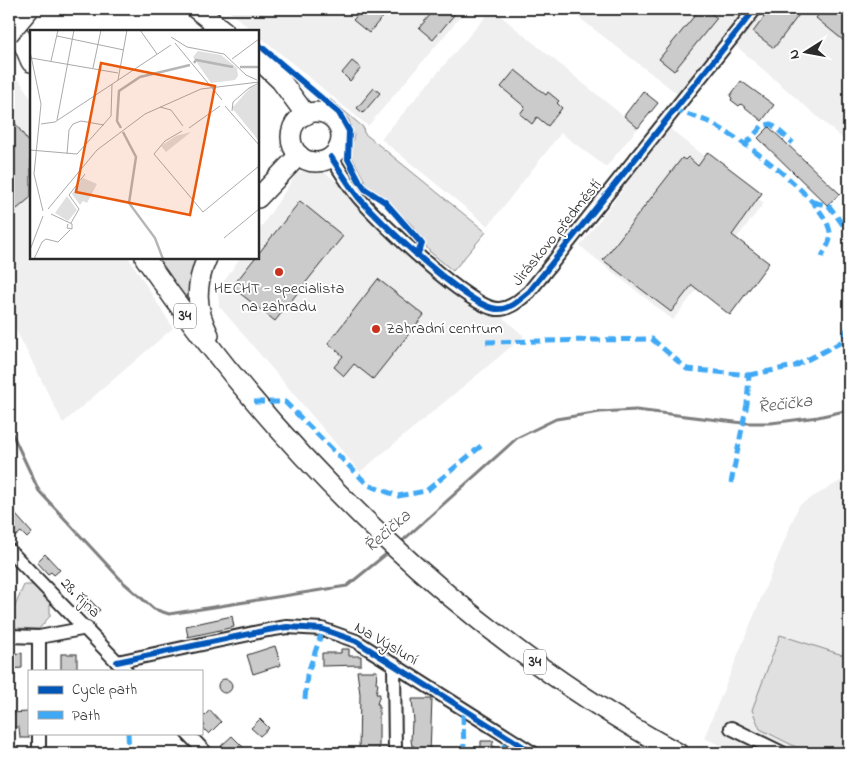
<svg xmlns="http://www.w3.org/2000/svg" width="858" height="762" viewBox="0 0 858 762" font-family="'Indie Flower',sans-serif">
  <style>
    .built { fill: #efefef }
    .green { fill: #e0e0e0; stroke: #868686 }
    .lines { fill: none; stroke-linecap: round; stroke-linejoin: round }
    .stream { stroke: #7e7e7e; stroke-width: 3 }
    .building { fill: #cbcbcb; stroke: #2b2b2b }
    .street-casing { stroke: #2b2b2b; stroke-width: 16 }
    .primary-casing { stroke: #2b2b2b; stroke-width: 22 }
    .street { stroke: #fff; stroke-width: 12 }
    .primary { stroke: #fff; stroke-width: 19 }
    .secondary-bridge-casing { stroke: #2b2b2b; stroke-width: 21; stroke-linecap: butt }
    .secondary-bridge { stroke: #fff; stroke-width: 18 }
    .quiet { stroke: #3fa9f5; stroke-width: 5; stroke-dasharray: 10 5; stroke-linecap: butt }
    .cycleway-casing { stroke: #fff; stroke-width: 9 }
    .cycleway { stroke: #0057b8; stroke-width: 6 }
    .poi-dot { fill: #c8321e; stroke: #fff; stroke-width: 2 }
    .labels { text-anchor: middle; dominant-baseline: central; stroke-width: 4; stroke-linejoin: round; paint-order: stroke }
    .shield { fill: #fff; stroke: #6b6b6b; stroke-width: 1 }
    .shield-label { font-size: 15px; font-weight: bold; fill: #2b2b2b }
    .street-label { font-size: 16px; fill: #2b2b2b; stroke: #fff }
    .poi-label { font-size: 16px; fill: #2b2b2b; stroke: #fff }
    .water-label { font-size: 18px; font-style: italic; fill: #5c5c5c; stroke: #fff }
    .inset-river { fill: none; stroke: #b6b6b6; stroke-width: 2.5 }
    .inset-road { fill: none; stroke: #aaa; stroke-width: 1 }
    .view { fill: #e8590c; fill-opacity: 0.15; stroke: #e8590c; stroke-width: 2.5 }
    .inset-edge { fill: none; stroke: #2b2b2b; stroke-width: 2.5 }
  </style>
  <rect width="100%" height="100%" fill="#fff"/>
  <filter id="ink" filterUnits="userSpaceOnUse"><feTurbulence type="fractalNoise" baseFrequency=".02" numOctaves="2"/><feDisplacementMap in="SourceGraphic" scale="10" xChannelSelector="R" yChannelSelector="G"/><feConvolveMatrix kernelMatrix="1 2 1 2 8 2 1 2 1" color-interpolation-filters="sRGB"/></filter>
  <g filter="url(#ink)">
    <g class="built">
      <path d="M226 9H467L368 126 258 35V31H253Z"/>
      <path d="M492 9 638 128 606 167 561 133 488 226 381 139Z"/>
      <path d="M568 9H750L679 95Z"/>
      <path d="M764 9H849V144L735 45Z"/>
      <path d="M19 79 31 99V258H129L173 328 63 423 9 316V89Z"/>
      <path d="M669 128 764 203 673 320 580 246Z"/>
      <path d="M315 167 327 174 434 258 524 336 360 472 219 306 218 290 240 258H258V232L297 173Z"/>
      <path d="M849 476V753H738L704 738 799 505Z"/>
    </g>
    <g class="green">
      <path d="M330 99 363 127 364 133 486 232 453 271 429 251 412 225 381 195 369 189 352 157 351 150 354 135 349 120Z"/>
      <path d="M153 258H196L188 301 185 305Z"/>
      <path d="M24 585H35L50 600V616L39 629 14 628 9 630V620Z"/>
      <path d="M780 635 849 657V753H808L760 729 752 710Z"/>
    </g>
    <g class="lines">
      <g class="stream">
        <path d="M9 427 39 491 124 583 154 609 169 614 347 586 390 551"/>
        <path d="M399 544 517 438 556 419 600 412 636 410 743 423H771L818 417 849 410"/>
      </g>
    </g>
    <g class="building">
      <path d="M363 9H389L369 33 353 20Z"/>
      <path d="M435 9H459L433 40 419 28Z"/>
      <path d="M700 9H705L717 18 674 71 659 59Z"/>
      <path d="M770 9H797L801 12 774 48 753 32Z"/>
      <path d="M823 9H837L849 18V45L816 18Z"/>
      <path d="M352 61 361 68 350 81 342 73Z"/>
      <path d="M515 70 546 95 548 92 559 101 557 103 562 108 548 126 537 117 532 124 520 114 525 107 501 87Z"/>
      <path d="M741 81 774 105 762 121 741 104 739 106 731 100 732 98 730 96Z"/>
      <path d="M374 88 380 93 363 113 357 108Z"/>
      <path d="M643 91 658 103 638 128 624 116Z"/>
      <path d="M9 115 31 145V197L17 209 9 200Z"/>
      <path d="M769 127 840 194 827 205 758 138Z"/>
      <path d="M708 152 762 193 732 235 769 263 730 315 692 285 671 312 603 260 682 158 685 160 688 157 698 166Z"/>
      <path d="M300 201 343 236 275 321 232 287Z"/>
      <path d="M378 279 424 315 373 379 354 364 344 376 334 367 343 356 328 343Z"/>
      <path d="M9 507 32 533 27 538 21 532 16 536 9 528Z"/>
      <path d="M45 554 60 570 54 575 51 572 48 574 37 562Z"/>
      <path d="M88 598 100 610 91 618 80 606Z"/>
      <path d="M232 616 234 627 188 637 186 626Z"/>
      <path d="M275 646 281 665 253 674 247 655Z"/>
      <path d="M341 649H349V656H361V665L322 666V653H341Z"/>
      <path d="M22 653V668L9 669V654Z"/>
      <rect x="61" y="654" width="16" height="17"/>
      <path d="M357 671H377L376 683 378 684 376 694H380L377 704H379V753H359L360 694Z"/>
      <circle cx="225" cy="686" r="7"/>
      <path d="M412 699H432L430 753H414V746H412L411 740 412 722H414Z"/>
      <path d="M210 710 221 722 209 734 203 728 205 726 201 719Z"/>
      <path d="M29 712V738H20L19 727H9V713Z"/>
      <path d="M260 719 269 728 260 736 251 728Z"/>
      <path d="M232 736 249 753H228L221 746Z"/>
      <path d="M481 741H494L492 745 504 753H481Z"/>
    </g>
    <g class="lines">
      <g class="street-casing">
        <g id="street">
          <path d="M331 157C340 170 349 186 359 198 379 221 472 311 499 309 511 309 520 299 529 292L755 9"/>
          <path d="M9 550 126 671"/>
          <path d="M9 636 39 637 87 628"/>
          <path d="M39 637V671"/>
          <path d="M117 662 268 630 287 627 322 629 356 641 533 753"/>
          <path d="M394 664 395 753"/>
          <path d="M731 728 782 753"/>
          <path d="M39 733V753"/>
          <path d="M187 733 206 753"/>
        </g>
      </g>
      <g class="primary-casing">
        <g id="primary">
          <path d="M196 9 224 31"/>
          <path d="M9 11 31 62"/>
          <path d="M258 59 281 81 306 115"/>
          <circle cx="316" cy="137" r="25"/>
          <path d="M258 198 299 155"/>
          <path d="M145 258C282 457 465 637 678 753"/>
          <path d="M207 258C195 285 195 308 209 335"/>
        </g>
      </g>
      <use href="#street" class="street"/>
      <use href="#primary" class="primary"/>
      <g class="secondary-bridge-casing">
        <path id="secondary-bridge" d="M9 34 30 9"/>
      </g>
      <use href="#secondary-bridge" class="secondary-bridge"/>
      <g class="quiet">
        <path d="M673 110C685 114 698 117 709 122 737 136 837 206 830 239 829 245 824 251 822 257"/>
        <path d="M745 145 762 126 771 124 793 143"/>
        <path d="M813 202 829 206 849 233"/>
        <path d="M486 342 652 339 687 369 749 375 747 404 731 483"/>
        <path d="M749 375 795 366 840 343 849 326"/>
        <path d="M254 402H285L368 485 398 496 426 491 481 446"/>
        <path d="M305 699 307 675 321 635"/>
        <path d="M463 714 464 753"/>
        <path d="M128 733 129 753"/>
        <path d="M500 753 509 738"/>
      </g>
      <g class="cycleway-casing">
        <g id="cycleway">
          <path d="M258 44 339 113 349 131 348 159 360 182 365 189 385 202 422 244 417 255"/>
          <path d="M331 157C340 170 349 186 359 198 379 221 472 311 499 309 511 309 520 299 529 292L755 9"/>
          <path d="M117 662 268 630 287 627 322 629 356 641 533 753"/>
        </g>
      </g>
      <use href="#cycleway" class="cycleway"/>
    </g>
  </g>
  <g class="poi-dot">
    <circle cx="279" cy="272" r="5"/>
    <circle cx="376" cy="329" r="5"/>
  </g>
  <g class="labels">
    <g class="shield">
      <rect x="174" y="303.5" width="22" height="25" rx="4"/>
      <rect x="524" y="649.5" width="22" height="25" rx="4"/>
    </g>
    <g class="shield-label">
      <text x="185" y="316">34</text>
      <text x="535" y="662">34</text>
    </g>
    <g class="street-label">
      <text transform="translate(557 233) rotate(-51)">Jiráskovo předměstí</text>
      <text transform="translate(80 598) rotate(45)">28. října</text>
      <text transform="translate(386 644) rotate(30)">Na Výsluní</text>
    </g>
    <g class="poi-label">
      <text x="279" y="289">HECHT - specialista<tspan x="279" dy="18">na zahradu</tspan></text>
      <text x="386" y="329" text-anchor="start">Zahradní centrum</text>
    </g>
    <g class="water-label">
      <text transform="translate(785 405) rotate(-7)">Řečička</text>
      <text transform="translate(388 532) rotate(-41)">Řečička</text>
    </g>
  </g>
  <g transform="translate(30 30)">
    <rect width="229" height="229" fill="#fff"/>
    <path d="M168 21 191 25 207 38 208 46 205 50 181 53 163 27ZM229 54V111L202 78 220 58ZM161 102 136 122 131 116 146 106ZM53 148 67 154 57 173 53 171 50 175 42 164ZM37 166 47 180 38 191 25 183Z" fill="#e0e0e0"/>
    <path class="inset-river" d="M164 33 166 30 203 37M210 37H229M91 98 87 91 89 61 110 47 160 35M93 102 106 127 99 173 125 208 133 229"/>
    <path class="inset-road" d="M110 0 127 24M27 6 94 20M141 7 157 17 194 24 216 45 227 50M145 13 192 70M0 21 11 74 4 144 13 181M1 28 88 43M202 29 229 9M21 31 28 0M63 38 71 0M88 50 97 0M195 76 229 115M130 77 141 80 153 96M202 81 203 72 219 58 229 53M27 90 44 0M11 94 25 92 141 15M159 98 190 76M152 101 135 111 124 124 173 182 229 136M0 120 47 124 81 86 82 54M37 124 39 100 43 94 51 91 74 95M18 179 67 120 115 84 171 59 229 52M21 184 42 194V199L37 198 38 194M41 193 49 179 39 165 55 144M194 208 229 179M0 220 13 186M4 229 12 212 16 209 28 212 40 200"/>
    <path class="view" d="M71 33 185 56 160 185 46 162Z"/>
    <rect width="229" height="229" class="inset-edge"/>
  </g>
  <rect width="858" height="762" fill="none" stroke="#fff" stroke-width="30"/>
  <rect x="15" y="15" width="828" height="732" fill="none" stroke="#2b2b2b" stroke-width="2" filter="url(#ink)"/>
  <rect x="28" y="670" width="175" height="65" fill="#ffffff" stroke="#aaaaaa"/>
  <rect x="38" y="686" width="25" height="8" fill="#0057b8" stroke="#aaaaaa"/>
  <text x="72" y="694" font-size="15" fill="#2b2b2b">Cycle path</text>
  <rect x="38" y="711" width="25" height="8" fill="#3fa9f5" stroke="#aaaaaa"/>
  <text x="72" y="720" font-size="15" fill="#2b2b2b">Path</text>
  <g transform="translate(806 52) rotate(259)" stroke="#ffffff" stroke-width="4" paint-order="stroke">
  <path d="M0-4L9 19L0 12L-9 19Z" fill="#2b2b2b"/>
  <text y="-8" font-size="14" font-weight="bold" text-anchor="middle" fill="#2b2b2b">N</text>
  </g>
</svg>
